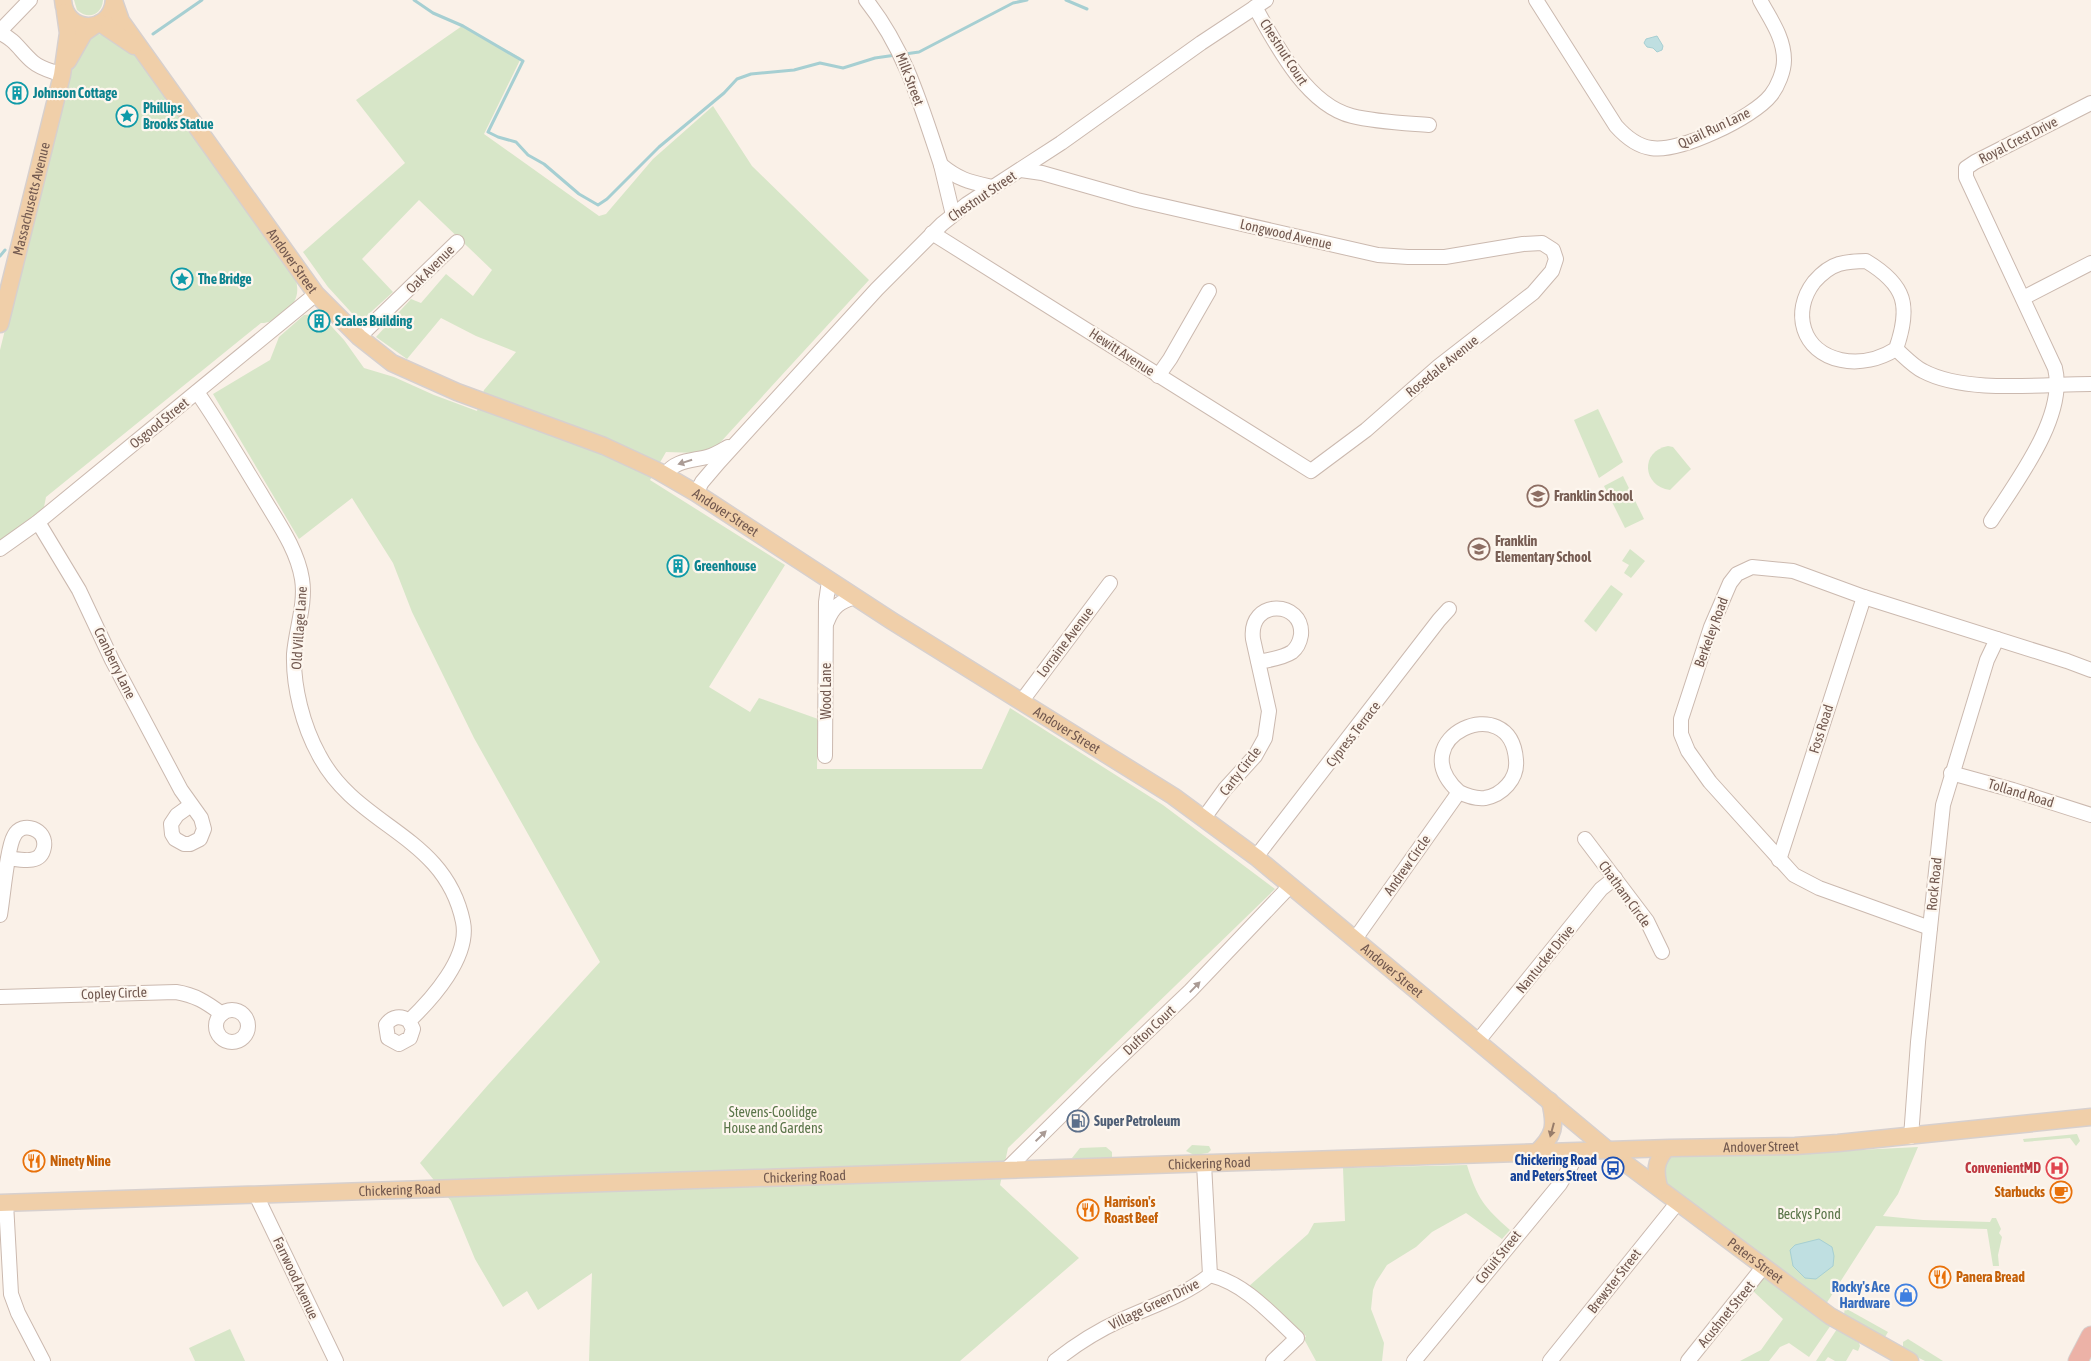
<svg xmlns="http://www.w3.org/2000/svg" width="2091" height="1361" viewBox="0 0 2091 1361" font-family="'Asap Condensed',sans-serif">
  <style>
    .green { fill: #d7e6c8 }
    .water { fill: #bfdfe1; stroke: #a6cfd2 }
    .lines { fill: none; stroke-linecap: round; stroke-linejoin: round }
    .stream { stroke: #a6cfd2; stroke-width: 3 }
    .minor-casing { stroke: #cbb9af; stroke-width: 16 }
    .major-casing { stroke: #d7d0ce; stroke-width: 19 }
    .highway-casing { stroke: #d7d0ce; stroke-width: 21 }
    .minor { stroke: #fff; stroke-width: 14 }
    .major { stroke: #f0cfa9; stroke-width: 16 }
    .highway { stroke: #ecb2a7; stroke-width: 19 }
    .oneway { fill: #aa9b95 }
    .oneway2 { fill: #977c6a }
    .labels { text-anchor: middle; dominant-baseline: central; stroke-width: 4.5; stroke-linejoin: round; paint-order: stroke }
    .street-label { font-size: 14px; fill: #71584f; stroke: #fdf6ee }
    .culture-label { font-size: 14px; font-weight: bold; fill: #0d838f; stroke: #fdf6ee; text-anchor: start }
    .education-label { font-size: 14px; font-weight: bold; fill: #785e54; stroke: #fdf6ee; text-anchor: start }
    .park-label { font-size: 14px; fill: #5a7549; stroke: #fdf6ee }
    .service-label { font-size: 14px; font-weight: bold; fill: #4e5e75; stroke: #fdf6ee; text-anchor: start }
    .transit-label { font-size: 14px; font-weight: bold; fill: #164399; stroke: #fdf6ee; text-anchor: end }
    .food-label { font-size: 14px; font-weight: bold; fill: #c56008; stroke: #fdf6ee; text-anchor: start }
    .health-label { font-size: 14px; font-weight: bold; fill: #be3a42; stroke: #fdf6ee; text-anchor: end }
    .shop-label { font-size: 14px; font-weight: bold; fill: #366cbe; stroke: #fdf6ee; text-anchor: end }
  </style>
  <rect width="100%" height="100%" fill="#faf1e8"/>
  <g class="green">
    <path d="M74 0H103C102 15 88 20 77 10Z"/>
    <path d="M462 26 521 58 484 134 599 216 606 214 653 159 713 106 752 166 869 280 717 446 697 453 666 452 650 480 785 565 709 687 750 712 759 698 818 719 817 769H982L1010 708 1163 805 1275 889 1008 1148 1000 1185 1079 1258 960 1361H589L592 1273 538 1310 527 1291 503 1307 475 1259 451 1201 420 1163 488 1085 600 962 474 738 412 612 393 563 352 498 299 539 213 394 270 360 279 337 304 315 316 314 322 316 344 340 364 368 394 377 434 395 477 411 484 390 516 352 476 336 441 318 407 359 376 337 411 299 421 303 446 274 473 296 492 270 419 200 362 259 393 292 360 322 328 287 303 252 405 163 356 100Z"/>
    <path d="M95 33 118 39 140 58 293 274C295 278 297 282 297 286 300 305 279 323 261 323L46 497 44 507 18 529 0 540V350L68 76 77 51Z"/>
    <path d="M1598 409 1623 462 1599 478 1574 420Z"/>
    <path d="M1668 446 1673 447 1691 469 1670 490C1642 486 1640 451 1668 446Z"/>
    <path d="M1623 476 1644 519 1625 528 1604 486Z"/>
    <path d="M1630 549 1645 561 1631 578 1624 573 1629 565 1622 561Z"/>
    <path d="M1611 585 1623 594 1596 632 1584 621Z"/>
    <path d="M2077 1134 2080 1141 2076 1146 2070 1138 2024 1142 2023 1139Z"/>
    <path d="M1192 1145 1209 1146 1211 1150 1208 1153 1194 1155 1186 1151Z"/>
    <path d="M1106 1147 1112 1152V1158H1072L1080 1148Z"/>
    <path d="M1918 1147 1898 1194 1883 1216 1923 1220 1990 1222 1992 1218H1996L2001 1229 1999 1233 2002 1237 1998 1255 1999 1266H1993L1987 1229 1876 1226 1826 1304 1672 1189 1663 1179 1661 1167 1669 1158 1676 1156 1776 1154Z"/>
    <path d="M1467 1165C1477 1198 1484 1207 1510 1230L1502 1239 1466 1213 1432 1232 1416 1247 1387 1265 1376 1282 1373 1290 1371 1309 1384 1343 1382 1361H1316L1304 1339 1306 1336 1248 1287 1308 1234 1314 1223 1345 1221 1343 1168Z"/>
    <path d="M1764 1277H1773L1831 1325 1809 1357 1789 1343 1780 1347 1769 1361H1740L1761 1350 1783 1319 1753 1291 1759 1281Z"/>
    <path d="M1845 1308 1888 1332 1885 1337 1847 1318 1844 1314Z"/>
    <path d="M230 1329 245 1361H195L189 1348Z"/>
    <path d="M1837 1329 1859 1343 1860 1346 1858 1351 1853 1349 1846 1361H1835L1828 1357 1825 1361H1816Z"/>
    <path d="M1908 1339 1943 1361H1925L1903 1350V1342Z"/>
  </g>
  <g class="water">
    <path d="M1657 36 1663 46 1662 50 1657 52 1653 48 1647 47 1644 43 1646 39Z"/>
    <path d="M1819 1239 1832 1247 1834 1256 1833 1266 1816 1279 1805 1278 1793 1266 1790 1250 1795 1245Z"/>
  </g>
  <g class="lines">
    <g class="stream">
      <path d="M414 0 433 13 463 26 523 61 488 132 498 137 516 142 528 155 544 164 579 194 598 205 607 199 659 147 724 93 737 79 751 74 794 70 820 63 843 68 875 58 896 55"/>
      <path d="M1066 0 1087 9"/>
      <path d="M153 34 202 0"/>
      <path d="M905 54 919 52 1013 3 1027 0"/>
      <path d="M0 256 5 250"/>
    </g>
    <g class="minor-casing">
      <g id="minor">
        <path d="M866 0C905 49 921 105 941 165 959 180 970 182 992 187"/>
        <path d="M1536 0 1616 126C1625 136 1636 146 1651 148 1679 153 1753 118 1771 95 1778 86 1784 71 1784 60 1784 37 1770 19 1760 0"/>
        <path d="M1255 7C1276 45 1307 105 1352 116 1376 122 1403 123 1429 125"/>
        <path d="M0 31 30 0"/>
        <path d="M0 33C16 40 20 51 33 62 41 69 52 71 62 75"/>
        <path d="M941 165 953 215"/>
        <path d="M932 233 1311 471 1366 430 1439 366 1533 293 1552 271 1556 259 1553 250 1542 243 1523 244 1445 257H1408L1378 255 1137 200 1042 173 1021 170"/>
        <path d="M1866 261C1906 285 1911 306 1896 349 1880 359 1860 364 1841 360 1802 352 1791 312 1814 282 1821 274 1829 267 1839 264 1847 262 1857 261 1866 261Z"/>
        <path d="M2023 298 2091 263"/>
        <path d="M359 337 457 242"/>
        <path d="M1896 349C1905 357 1913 366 1923 371 1966 394 2042 384 2091 384"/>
        <path d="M1158 376 1170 359 1209 291"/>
        <path d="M197 392C220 425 240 460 261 494 276 520 297 548 302 579 306 604 296 629 294 654 293 687 303 726 319 755 357 828 445 834 463 922 470 957 432 999 409 1021L413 1029 410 1038 399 1044 388 1038 386 1025C392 1016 401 1015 409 1021"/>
        <path d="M665 475C675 460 691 461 707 457 715 455 721 451 728 447"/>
        <path d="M696 493 702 482 719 462 877 289 942 224 967 204 1061 143 1201 43 1266 0"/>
        <path d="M1991 521C2016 482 2067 416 2055 368L1966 177V168L1975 162 2091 103"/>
        <path d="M38 522 79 590 112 660 181 790 201 818 204 829 200 839 190 844H184L175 839 172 834 171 824 177 815 191 805"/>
        <path d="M0 549 38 522 316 294"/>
        <path d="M827 622C833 606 840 602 855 597"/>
        <path d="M1021 702 1110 583"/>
        <path d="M825 756 826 602 829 581"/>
        <path d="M1951 773 2013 790 2091 815"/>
        <path d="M1204 818 1225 789 1255 756 1265 738 1269 711 1253 639C1248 598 1304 600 1301 635 1300 641 1297 648 1292 652 1283 658 1269 660 1258 662"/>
        <path d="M1585 839 1647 921 1662 952"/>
        <path d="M1256 857 1439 620 1449 609"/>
        <path d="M1779 860 1864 597"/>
        <path d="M0 915C3 898 7 848 14 836 22 820 47 829 44 847 41 865 22 860 9 858"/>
        <path d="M1930 928 1819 888 1794 875 1710 782 1688 751 1681 734V719L1711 627 1730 583 1737 574 1752 567 1793 571 1864 597 2067 661 2091 670"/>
        <path d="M1355 939 1459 792C1467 796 1476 799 1485 798 1502 795 1518 779 1516 760 1511 688 1400 738 1459 792"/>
        <path d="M0 997 176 992C195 995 206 1002 222 1014"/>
        <circle cx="232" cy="1026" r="16"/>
        <path d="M1478 1041 1601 889 1615 878"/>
        <path d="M1911 1137 1918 1042 1943 805 1987 660 1997 639"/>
        <path d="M1006 1170 1106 1071 1190 991 1290 886"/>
        <path d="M256 1195 336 1361"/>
        <path d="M6 1203 11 1294 18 1313 43 1361"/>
        <path d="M1210 1275C1246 1284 1271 1314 1297 1338L1273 1361"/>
        <path d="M1055 1361C1075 1345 1097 1331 1121 1320 1151 1306 1184 1296 1210 1275L1204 1164"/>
        <path d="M1414 1361 1560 1184 1579 1152"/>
        <path d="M1550 1361 1678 1202"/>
        <path d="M1688 1361 1764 1266"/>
      </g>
    </g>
    <g class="major-casing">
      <g id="major">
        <path d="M63 0C65 34 111 35 114 0"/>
        <path id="s1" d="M114 1 121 21 316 294 359 337 392 363 457 392 604 446 658 471 696 493 892 621 1173 796 1256 857 1609 1151 1830 1316 1910 1361"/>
        <path d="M100 23 134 46"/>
        <path d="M68 61 84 33 94 26"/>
        <path id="s2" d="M0 324 62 75 68 33 65 12"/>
        <path d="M1536 1153C1555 1135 1556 1126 1550 1101"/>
        <path d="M1659 1187C1655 1171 1655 1162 1666 1149"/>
        <path id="s3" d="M0 1203 1670 1148 1795 1146 1838 1143 2091 1117"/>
      </g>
    </g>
    <g class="highway-casing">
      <path id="highway" d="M2078 1361 2091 1336"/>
    </g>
    <use href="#minor" class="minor"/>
    <use href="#major" class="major"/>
    <use href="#highway" class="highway"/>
  </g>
  <defs><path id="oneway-solid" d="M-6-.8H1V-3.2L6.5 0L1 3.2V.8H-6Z" transform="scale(1.25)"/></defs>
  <g class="oneway">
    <use href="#oneway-solid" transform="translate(685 462) rotate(162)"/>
    <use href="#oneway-solid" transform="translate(1195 987) rotate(-46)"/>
    <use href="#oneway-solid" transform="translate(1041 1136) rotate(-44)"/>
  </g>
  <use class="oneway2" href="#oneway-solid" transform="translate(1552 1130) rotate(105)"/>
  <defs>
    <g id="building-ring" transform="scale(1.125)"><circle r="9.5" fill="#fdf6ee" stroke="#0f9aa8" stroke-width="1.5"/><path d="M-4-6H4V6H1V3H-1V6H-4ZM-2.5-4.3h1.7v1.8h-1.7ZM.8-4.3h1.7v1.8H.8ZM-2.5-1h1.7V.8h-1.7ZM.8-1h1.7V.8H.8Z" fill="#0f9aa8"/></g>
    <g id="sight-ring" transform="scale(1.125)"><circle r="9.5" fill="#fdf6ee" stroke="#0f9aa8" stroke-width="1.5"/><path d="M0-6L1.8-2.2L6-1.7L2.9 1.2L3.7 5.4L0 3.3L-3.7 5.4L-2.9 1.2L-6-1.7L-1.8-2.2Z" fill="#0f9aa8"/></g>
    <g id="school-ring" transform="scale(1.125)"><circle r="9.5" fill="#fdf6ee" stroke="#8d6e63" stroke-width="1.5"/><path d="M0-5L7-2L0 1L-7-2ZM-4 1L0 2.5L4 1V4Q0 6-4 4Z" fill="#8d6e63"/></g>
    <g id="fuel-ring" transform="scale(1.125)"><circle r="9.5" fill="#fdf6ee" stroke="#5c6f8a" stroke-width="1.5"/><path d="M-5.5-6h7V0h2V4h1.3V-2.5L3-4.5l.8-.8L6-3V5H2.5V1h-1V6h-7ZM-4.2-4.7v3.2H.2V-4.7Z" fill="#5c6f8a"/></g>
    <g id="restaurant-ring" transform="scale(1.125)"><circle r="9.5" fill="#fdf6ee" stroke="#e8710a" stroke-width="1.5"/><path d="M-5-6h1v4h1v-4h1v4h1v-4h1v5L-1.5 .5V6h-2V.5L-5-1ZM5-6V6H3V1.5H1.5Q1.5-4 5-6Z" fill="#e8710a"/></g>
    <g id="bus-ring" transform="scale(1.125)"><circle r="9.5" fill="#fdf6ee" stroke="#1a4fb4" stroke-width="1.5"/><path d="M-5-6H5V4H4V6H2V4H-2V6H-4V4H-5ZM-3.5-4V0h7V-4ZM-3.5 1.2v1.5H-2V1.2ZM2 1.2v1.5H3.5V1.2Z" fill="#1a4fb4"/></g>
    <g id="hospital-ring" transform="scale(1.125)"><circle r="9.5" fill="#fdf6ee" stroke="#e0444e" stroke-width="1.5"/><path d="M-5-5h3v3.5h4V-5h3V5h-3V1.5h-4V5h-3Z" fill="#e0444e"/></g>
    <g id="cafe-ring" transform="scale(1.125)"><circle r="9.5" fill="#fdf6ee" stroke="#e8710a" stroke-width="1.5"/><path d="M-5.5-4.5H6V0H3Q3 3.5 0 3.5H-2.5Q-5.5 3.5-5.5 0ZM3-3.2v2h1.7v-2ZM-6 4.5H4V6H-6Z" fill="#e8710a"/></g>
    <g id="shop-ring" transform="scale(1.125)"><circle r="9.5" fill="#fdf6ee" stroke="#3f7fe0" stroke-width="1.5"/><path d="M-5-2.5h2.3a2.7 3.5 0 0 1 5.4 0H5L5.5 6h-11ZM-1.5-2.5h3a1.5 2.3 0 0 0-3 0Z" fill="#3f7fe0"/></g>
  </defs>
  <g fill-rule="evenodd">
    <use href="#building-ring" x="17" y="93"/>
    <use href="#sight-ring" x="127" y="116"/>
    <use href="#sight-ring" x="182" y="279"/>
    <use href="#building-ring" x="319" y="321"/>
    <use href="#school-ring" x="1538" y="496"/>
    <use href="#school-ring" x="1479" y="549"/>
    <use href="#building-ring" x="678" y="566"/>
    <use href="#fuel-ring" x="1078" y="1121"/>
    <use href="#restaurant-ring" x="34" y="1161"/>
    <use href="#bus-ring" x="1613" y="1168"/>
    <use href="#hospital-ring" x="2057" y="1168"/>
    <use href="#cafe-ring" x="2061" y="1192"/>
    <use href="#restaurant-ring" x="1088" y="1210"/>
    <use href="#restaurant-ring" x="1940" y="1277"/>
    <use href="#shop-ring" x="1906" y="1295"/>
  </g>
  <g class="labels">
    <g class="street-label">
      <text transform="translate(1284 52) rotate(57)">Chestnut Court</text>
      <text transform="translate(910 79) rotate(69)">Milk Street</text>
      <text transform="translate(1714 128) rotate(-25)">Quail Run Lane</text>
      <text transform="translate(2018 140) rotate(-27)">Royal Crest Drive</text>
      <text transform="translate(982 196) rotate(-34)">Chestnut Street</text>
      <text stroke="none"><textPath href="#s2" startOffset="129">Massachusetts Avenue</textPath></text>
      <text transform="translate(1286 234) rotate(13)">Longwood Avenue</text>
      <text stroke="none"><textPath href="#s1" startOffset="316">Andover Street</textPath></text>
      <text transform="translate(430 269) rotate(-45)">Oak Avenue</text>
      <text transform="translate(1122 352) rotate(33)">Hewitt Avenue</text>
      <text transform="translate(1442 366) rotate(-39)">Rosedale Avenue</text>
      <text transform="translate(159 423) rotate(-39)">Osgood Street</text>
      <text stroke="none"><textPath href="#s1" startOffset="826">Andover Street</textPath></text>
      <text transform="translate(299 628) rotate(-86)">Old Village Lane</text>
      <text transform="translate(1711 632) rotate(-70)">Berkeley Road</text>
      <text transform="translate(1065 642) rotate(-53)">Lorraine Avenue</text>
      <text transform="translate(115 663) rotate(64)">Cranberry Lane</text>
      <text transform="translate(826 691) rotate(-90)">Wood Lane</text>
      <text transform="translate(1821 729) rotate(-72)">Foss Road</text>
      <text stroke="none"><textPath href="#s1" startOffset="1231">Andover Street</textPath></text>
      <text transform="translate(1353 734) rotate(-52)">Cypress Terrace</text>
      <text transform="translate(1240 771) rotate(-52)">Carty Circle</text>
      <text transform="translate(2021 793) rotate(17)">Tolland Road</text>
      <text transform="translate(1407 865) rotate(-55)">Andrew Circle</text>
      <text transform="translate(1934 884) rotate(-84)">Rock Road</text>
      <text transform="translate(1625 894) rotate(54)">Chatham Circle</text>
      <text transform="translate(1545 959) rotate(-51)">Nantucket Drive</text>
      <text stroke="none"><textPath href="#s1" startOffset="1636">Andover Street</textPath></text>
      <text transform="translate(114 993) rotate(-2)">Copley Circle</text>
      <text transform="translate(1149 1030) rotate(-43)">Dufton Court</text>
      <text stroke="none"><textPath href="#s3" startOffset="1762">Andover Street</textPath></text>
      <text stroke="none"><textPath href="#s3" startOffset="1210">Chickering Road</textPath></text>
      <text stroke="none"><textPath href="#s3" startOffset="805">Chickering Road</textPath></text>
      <text stroke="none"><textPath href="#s3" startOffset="400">Chickering Road</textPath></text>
      <text transform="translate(1498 1257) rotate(-51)">Cotuit Street</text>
      <text stroke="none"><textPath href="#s1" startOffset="2101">Peters Street</textPath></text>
      <text transform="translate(296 1278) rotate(65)">Farrwood Avenue</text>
      <text transform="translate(1614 1281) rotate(-52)">Brewster Street</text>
      <text transform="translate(1154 1304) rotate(-26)">Village Green Drive</text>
      <text transform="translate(1726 1314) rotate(-51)">Acushnet Street</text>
    </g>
    <g class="culture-label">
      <text x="33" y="93">Johnson Cottage</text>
      <text x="143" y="108">Phillips<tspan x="143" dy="16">Brooks Statue</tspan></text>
      <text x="198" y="279">The Bridge</text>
      <text x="335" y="321">Scales Building</text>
      <text x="694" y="566">Greenhouse</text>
    </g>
    <g class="education-label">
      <text x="1554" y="496">Franklin School</text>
      <text x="1495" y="541">Franklin<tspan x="1495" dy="16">Elementary School</tspan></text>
    </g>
    <g class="park-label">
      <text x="773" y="1112">Stevens-Coolidge<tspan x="773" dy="16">House and Gardens</tspan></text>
      <text x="1809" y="1214">Beckys Pond</text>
    </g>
    <g class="service-label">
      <text x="1094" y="1121">Super Petroleum</text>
    </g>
    <g class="transit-label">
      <text x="1597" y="1160">Chickering Road<tspan x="1597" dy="16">and Peters Street</tspan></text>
    </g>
    <g class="food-label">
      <text x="50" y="1161">Ninety Nine</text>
      <text x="2045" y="1192" text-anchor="end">Starbucks</text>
      <text x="1104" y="1202">Harrison's<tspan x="1104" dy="16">Roast Beef</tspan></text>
      <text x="1956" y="1277">Panera Bread</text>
    </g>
    <g class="health-label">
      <text x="2041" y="1168">ConvenientMD</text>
    </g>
    <g class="shop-label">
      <text x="1890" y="1287">Rocky's Ace<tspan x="1890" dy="16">Hardware</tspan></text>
    </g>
  </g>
</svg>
